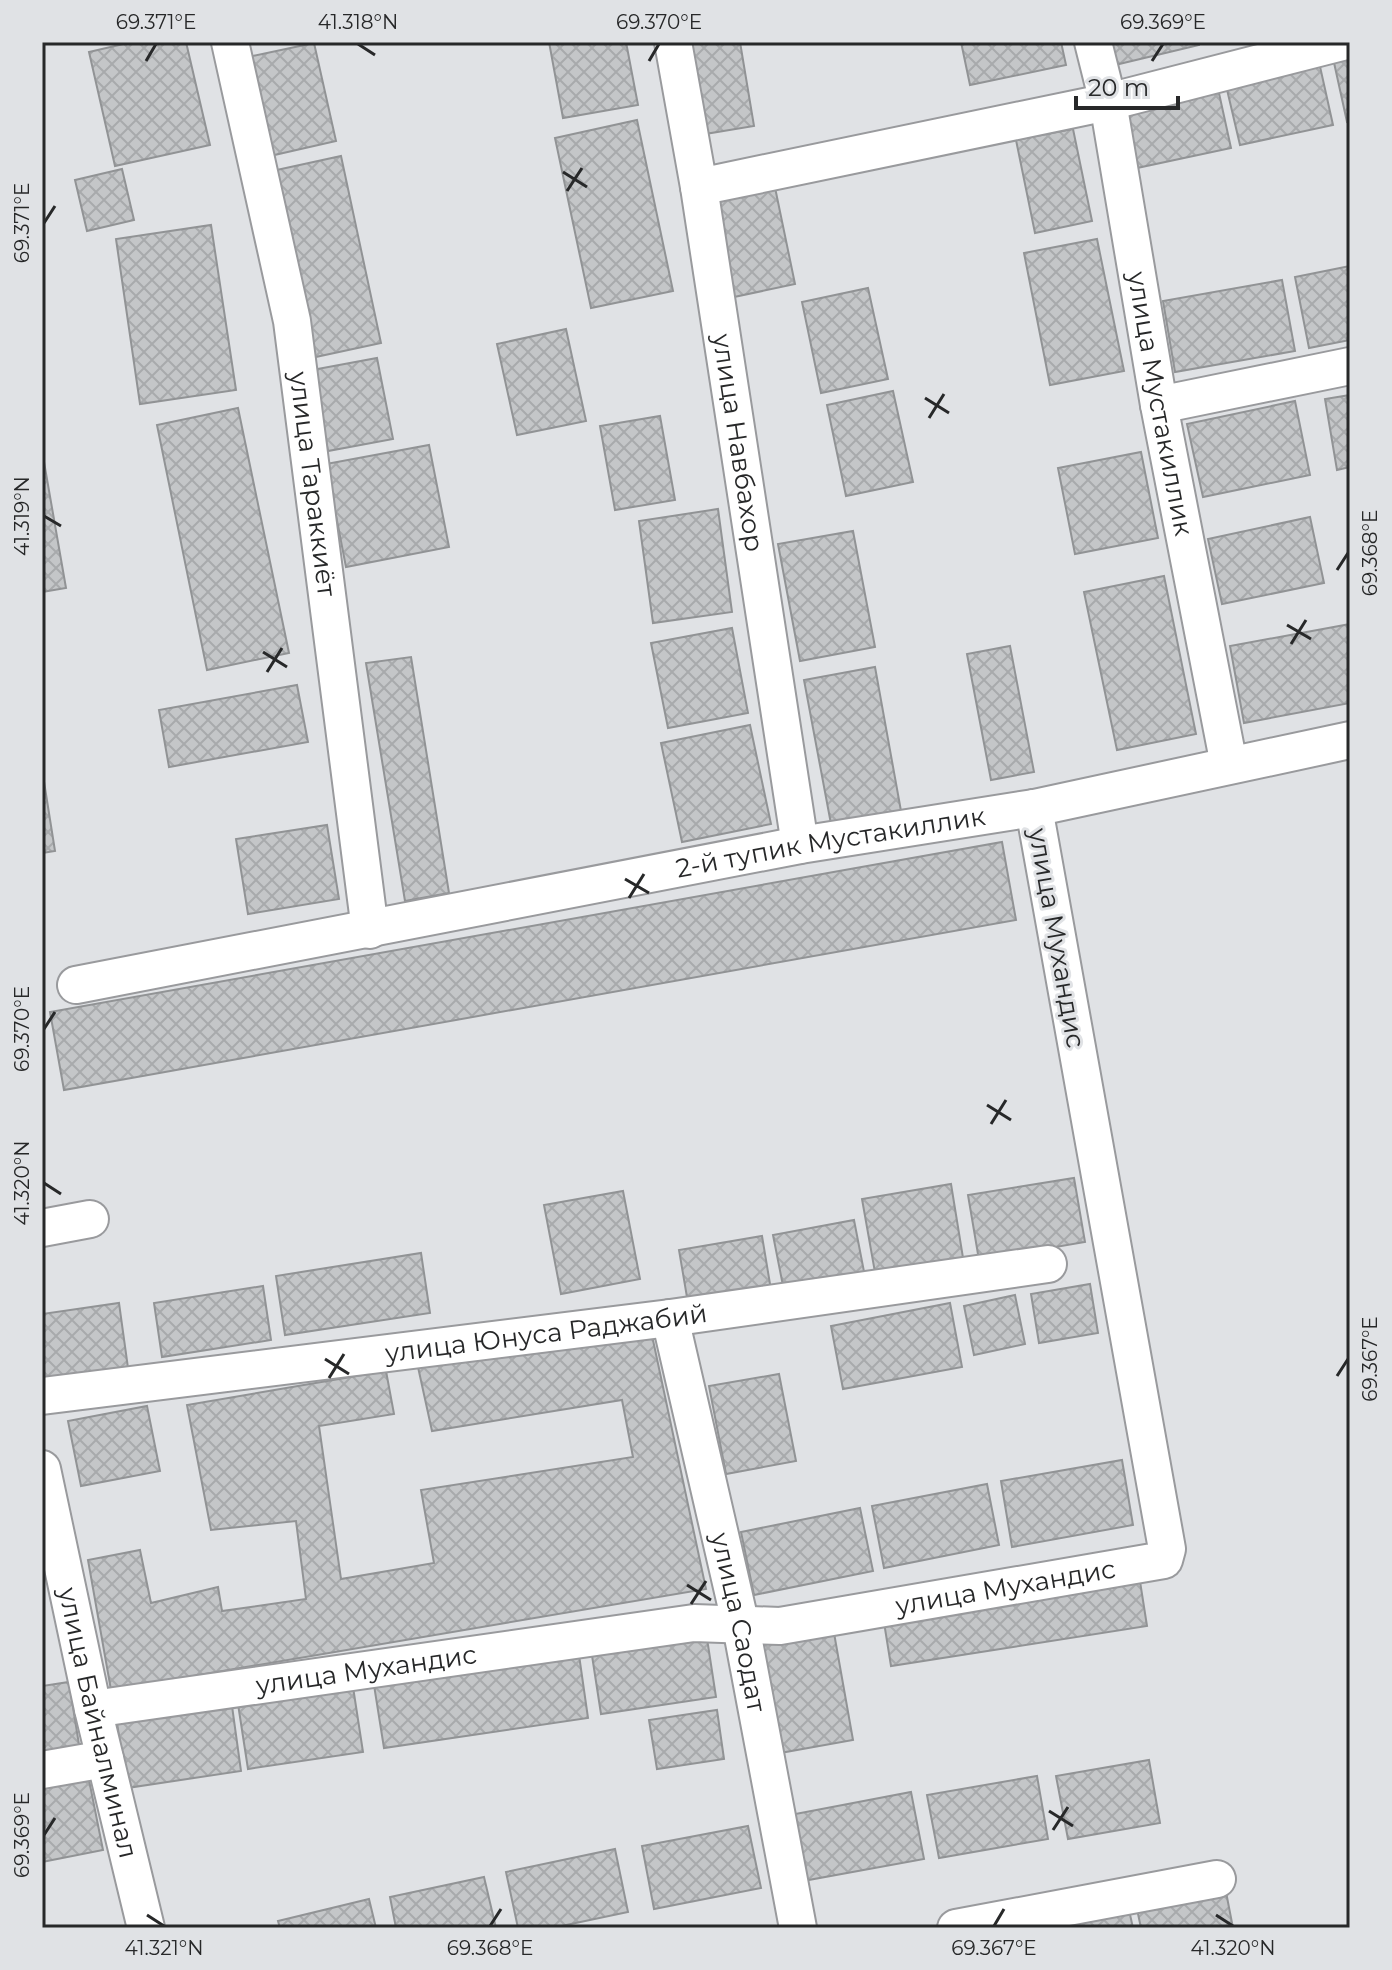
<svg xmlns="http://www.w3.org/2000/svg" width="1392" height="1970" viewBox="0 0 1392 1970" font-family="Montserrat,sans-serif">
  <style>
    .building { fill: url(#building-cross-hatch); stroke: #919395; stroke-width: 2 }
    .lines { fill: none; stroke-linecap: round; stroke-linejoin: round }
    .minor-casing { stroke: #999a9d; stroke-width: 40 }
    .minor { stroke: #fff; stroke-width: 36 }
    .ticks { fill: none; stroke: #272829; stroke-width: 3 }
    .labels { text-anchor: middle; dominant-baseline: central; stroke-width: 6; stroke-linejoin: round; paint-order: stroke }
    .street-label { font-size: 26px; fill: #272829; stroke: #e0e2e5 }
    .neatline { fill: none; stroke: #272829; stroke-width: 3 }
    .ticks-label { font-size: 20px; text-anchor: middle; fill: #272829 }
  </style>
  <defs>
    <pattern id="building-cross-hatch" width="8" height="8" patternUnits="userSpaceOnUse" patternTransform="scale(2)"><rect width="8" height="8" fill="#c4c6c8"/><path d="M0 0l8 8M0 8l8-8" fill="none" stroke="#a8aaac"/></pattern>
  </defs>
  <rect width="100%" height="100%" fill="#e0e2e5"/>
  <g class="building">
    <path d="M132 42H186L210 145 115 166 89 52Z"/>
    <path d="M549 42H626L638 105 563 118Z"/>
    <path d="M689 42H740L754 126 705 134Z"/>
    <path d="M961 42H1061L1066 65 970 85Z"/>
    <path d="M1109 42H1199V45L1115 65Z"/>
    <path d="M314 43 336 141 270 156 248 57Z"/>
    <path d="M1350 55V121L1347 122 1333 58Z"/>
    <path d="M1319 62 1333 125 1240 145 1225 81Z"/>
    <path d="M1217 84 1231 148 1137 168 1123 104Z"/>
    <path d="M637 120 673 291 591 308 555 138Z"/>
    <path d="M1073 129 1092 221 1035 233 1016 140Z"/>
    <path d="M341 156 381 343 311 358 272 171Z"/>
    <path d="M122 169 134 220 87 231 75 180Z"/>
    <path d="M772 173 795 284 734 297 710 186Z"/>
    <path d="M211 225 236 390 140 404 116 239Z"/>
    <path d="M1097 239 1124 371 1050 385 1024 253Z"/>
    <path d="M1350 266V340L1309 348 1295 277Z"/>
    <path d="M1282 280 1295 351 1175 372 1163 301Z"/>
    <path d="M868 288 888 379 821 393 802 302Z"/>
    <path d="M566 329 586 421 517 435 497 344Z"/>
    <path d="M377 358 393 439 328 451 312 370Z"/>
    <path d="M893 391 913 482 846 496 827 405Z"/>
    <path d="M1350 395V467L1337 470 1325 399Z"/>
    <path d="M1295 401 1310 475 1203 497 1187 424Z"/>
    <path d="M238 408 289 653 207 670 157 425Z"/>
    <path d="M660 416 675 500 615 510 600 426Z"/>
    <path d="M429 445 449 547 346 567 326 464Z"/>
    <path d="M1141 452 1158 538 1075 554 1058 468Z"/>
    <path d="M44 462 66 588 42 592V463Z"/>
    <path d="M718 509 732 612 653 623 639 521Z"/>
    <path d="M1310 517 1324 583 1222 604 1208 539Z"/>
    <path d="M853 531 875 647 800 661 778 544Z"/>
    <path d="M1164 576 1196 734 1117 750 1084 592Z"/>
    <path d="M1350 624V703L1244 723 1230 646Z"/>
    <path d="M732 628 748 713 668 728 651 643Z"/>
    <path d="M1010 646 1034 772 991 780 967 654Z"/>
    <path d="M411 657 449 893 405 901 366 663Z"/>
    <path d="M875 667 901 811 831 824 804 680Z"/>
    <path d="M297 685 308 742 169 767 159 710Z"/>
    <path d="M750 725 771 824 682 842 661 743Z"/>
    <path d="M42 769 55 851 42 853Z"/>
    <path d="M327 825 339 899 248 914 236 839Z"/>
    <path d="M1002 842 1016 920 64 1090 50 1012Z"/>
    <path d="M1074 1178 1085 1242 979 1260 968 1195Z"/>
    <path d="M951 1184 964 1264 876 1278 862 1199Z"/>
    <path d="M623 1191 640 1279 561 1294 544 1205Z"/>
    <path d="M854 1220 866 1282 785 1296 773 1235Z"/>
    <path d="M762 1236 772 1296 689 1309 679 1250Z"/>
    <path d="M421 1253 430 1313 285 1335 276 1276Z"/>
    <path d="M1090 1284 1098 1333 1039 1343 1031 1294Z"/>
    <path d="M263 1286 271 1340 162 1357 154 1303Z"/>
    <path d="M1015 1295 1025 1344 974 1355 964 1306Z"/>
    <path d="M119 1303 128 1368 42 1380V1314Z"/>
    <path d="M950 1303 962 1367 843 1389 831 1326Z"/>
    <path d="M650 1326 706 1589 111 1690 88 1560 140 1550 151 1603 218 1587 222 1611 306 1599 296 1521 211 1530 187 1405 386 1371 394 1414 319 1426 341 1579 434 1563 421 1490 633 1457 622 1400 432 1431 418 1367Z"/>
    <path d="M779 1374 796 1461 726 1474 709 1386Z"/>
    <path d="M147 1406 160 1471 81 1486 68 1421Z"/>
    <path d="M1122 1460 1133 1525 1012 1547 1001 1481Z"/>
    <path d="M987 1484 999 1545 884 1568 872 1506Z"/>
    <path d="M860 1508 873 1571 754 1595 741 1532Z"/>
    <path d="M1139 1575 1147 1626 891 1666 883 1616Z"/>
    <path d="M706 1632 716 1697 601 1714 591 1649Z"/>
    <path d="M834 1633 853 1740 780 1753 761 1645Z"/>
    <path d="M579 1655 588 1718 384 1748 374 1685Z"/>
    <path d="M69 1682 80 1751 42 1757V1686Z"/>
    <path d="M353 1687 363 1752 248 1769 238 1704Z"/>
    <path d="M232 1706 241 1771 127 1788 117 1723Z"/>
    <path d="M717 1710 724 1759 657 1769 649 1720Z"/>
    <path d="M1149 1760 1160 1823 1068 1839 1056 1776Z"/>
    <path d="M88 1775 103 1850 42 1862V1783Z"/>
    <path d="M1037 1776 1048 1839 939 1858 927 1795Z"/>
    <path d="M911 1792 924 1859 803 1881 790 1815Z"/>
    <path d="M748 1826 761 1888 654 1909 642 1846Z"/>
    <path d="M615 1849 628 1912 552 1928H518L506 1872Z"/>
    <path d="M484 1877 496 1928H396L390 1897Z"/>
    <path d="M1226 1892 1233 1928H1141L1137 1909Z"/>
    <path d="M369 1899 376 1928H280L278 1921Z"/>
    <path d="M1129 1910 1133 1928H1033Z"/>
  </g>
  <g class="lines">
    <g class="minor-casing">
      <g id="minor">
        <path id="s1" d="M230 42 292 321 370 930"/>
        <path id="s2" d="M673 42 699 187 800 845"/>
        <path id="s3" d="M1093 42 1108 102 1159 405 1229 765"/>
        <path d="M699 187 1108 102 1342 42"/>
        <path d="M1159 405 1350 366"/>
        <path id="s4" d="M76 985 800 845 1034 808 1350 740"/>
        <path d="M42 1228 90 1219"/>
        <path id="s5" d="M670 1318 741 1626 798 1928"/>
        <path id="s6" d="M42 1396 670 1318 1048 1264"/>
        <path id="s7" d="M42 1469 93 1709 146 1928"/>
        <path id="s8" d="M93 1709 694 1623 780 1626 1164 1560 1167 1549 1034 808"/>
        <path d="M42 1770 105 1759"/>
        <path d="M956 1928 1217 1879"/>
      </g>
    </g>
    <use href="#minor" class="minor"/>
  </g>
  <path class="ticks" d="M358 44 375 55M146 61 156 44M649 61 659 44M1152 61 1163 44M563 172 587 187M567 191 582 168M44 223 55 206M925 398 949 413M929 418 944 394M44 516 61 526M1337 570 1348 553M1287 625 1311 639M1291 644 1306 620M263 652 287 667M267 672 282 648M625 879 649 893M629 898 644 874M44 1029 55 1012M987 1105 1011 1120M991 1124 1006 1100M44 1183 61 1194M325 1359 349 1374M1337 1376 1348 1359M329 1378 344 1354M687 1585 711 1600M691 1604 706 1581M1049 1811 1073 1826M1053 1830 1068 1807M44 1835 55 1818M147 1915 164 1926M1216 1915 1233 1926M490 1926 501 1909M994 1926 1004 1909"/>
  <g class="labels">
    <g class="street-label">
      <text stroke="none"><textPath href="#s3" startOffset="368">улица Мустакиллик</textPath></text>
      <text stroke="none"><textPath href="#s2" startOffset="406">улица Навбахор</textPath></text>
      <text stroke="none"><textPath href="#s1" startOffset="450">улица Тараккиёт</textPath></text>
      <text stroke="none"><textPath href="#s4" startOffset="768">2-й тупик Мустакиллик</textPath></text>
      <text transform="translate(1057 938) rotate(80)">улица Мухандис</text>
      <text stroke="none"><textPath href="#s6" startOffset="508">улица Юнуса Раджабий</textPath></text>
      <text stroke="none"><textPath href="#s8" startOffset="922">улица Мухандис</textPath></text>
      <text stroke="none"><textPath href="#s5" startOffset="312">улица Саодат</textPath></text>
      <text stroke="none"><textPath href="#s8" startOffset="276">улица Мухандис</textPath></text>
      <text stroke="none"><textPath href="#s7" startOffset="260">улица Байналминал</textPath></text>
    </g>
  </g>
  <rect width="1392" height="1970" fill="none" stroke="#e0e2e5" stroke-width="88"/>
  <path d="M1076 96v12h102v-12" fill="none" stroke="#272829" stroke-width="4"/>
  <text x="1088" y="96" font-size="24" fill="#272829" stroke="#e0e2e5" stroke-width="6" paint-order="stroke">20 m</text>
  <rect x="44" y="44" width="1304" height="1882" class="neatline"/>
  <g class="ticks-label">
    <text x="156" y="29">69.371°E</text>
    <text x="358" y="29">41.318°N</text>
    <text x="659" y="29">69.370°E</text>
    <text x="1163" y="29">69.369°E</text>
    <text transform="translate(22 223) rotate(-90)" y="7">69.371°E</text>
    <text transform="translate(22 516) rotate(-90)" y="7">41.319°N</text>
    <text transform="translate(1370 553) rotate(-90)" y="7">69.368°E</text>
    <text transform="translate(22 1029) rotate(-90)" y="7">69.370°E</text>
    <text transform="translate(22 1183) rotate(-90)" y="7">41.320°N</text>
    <text transform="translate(1370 1359) rotate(-90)" y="7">69.367°E</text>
    <text transform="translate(22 1835) rotate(-90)" y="7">69.369°E</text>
    <text x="164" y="1955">41.321°N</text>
    <text x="490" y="1955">69.368°E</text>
    <text x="994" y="1955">69.367°E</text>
    <text x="1233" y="1955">41.320°N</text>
  </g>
</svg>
